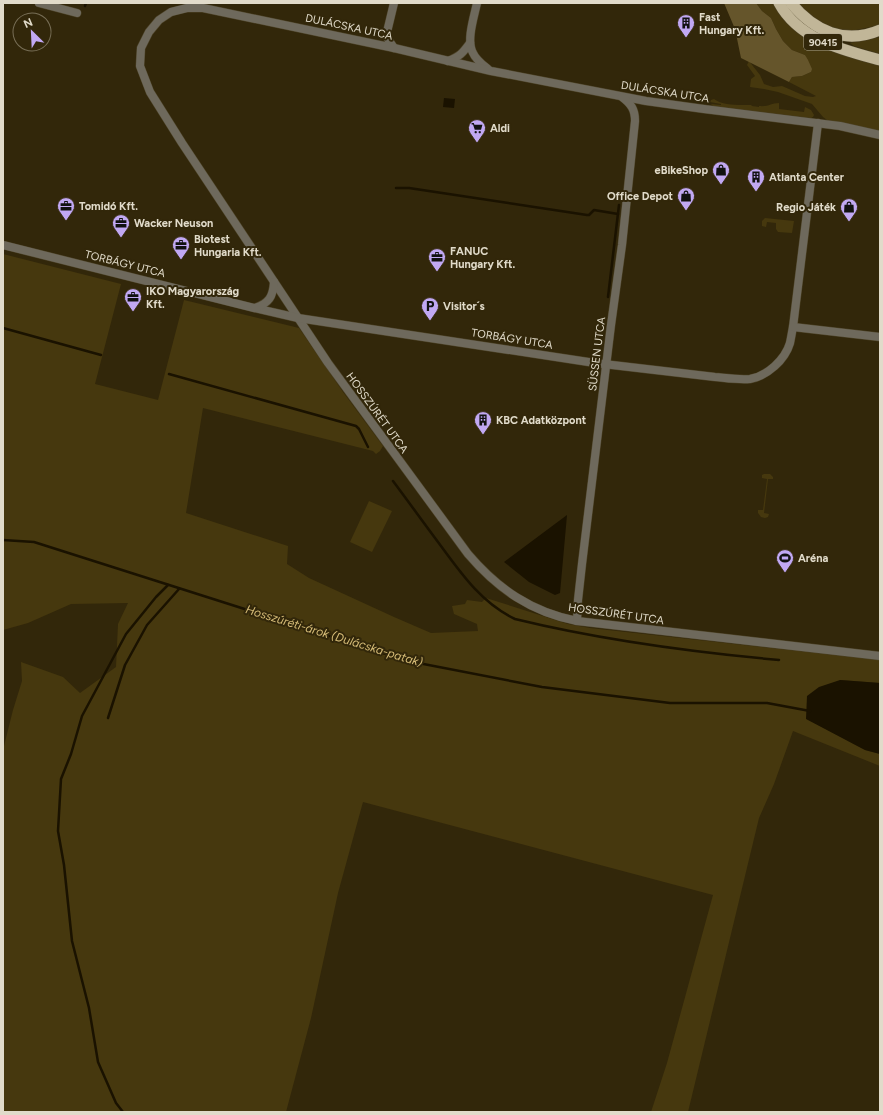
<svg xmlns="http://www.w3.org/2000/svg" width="883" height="1115" viewBox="0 0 883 1115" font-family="Figtree,sans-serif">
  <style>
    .green { fill: #46380e }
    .forest { fill: #65552b }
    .water { fill: #1a1200 }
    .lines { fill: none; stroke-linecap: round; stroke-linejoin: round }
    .stream { stroke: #1a1200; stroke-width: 2.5 }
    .minor-casing { stroke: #4e4429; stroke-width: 9 }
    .trunk-casing { stroke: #4e4429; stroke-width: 12 }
    .minor { stroke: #6e695c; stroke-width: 8 }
    .trunk { stroke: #c1b698; stroke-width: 11 }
    .labels { text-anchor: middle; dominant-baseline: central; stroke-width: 4; stroke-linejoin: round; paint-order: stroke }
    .shield { fill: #32270a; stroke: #aca590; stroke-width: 1 }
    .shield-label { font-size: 10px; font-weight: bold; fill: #e1dbca }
    .poi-label { font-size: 11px; font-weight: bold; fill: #e1dbca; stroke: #32270a; text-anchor: start }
    .street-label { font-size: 11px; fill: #e1dbca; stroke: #32270a }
    .water-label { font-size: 12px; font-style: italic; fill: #d6bc77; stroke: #32270a }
  </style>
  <rect width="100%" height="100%" fill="#32270a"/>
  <g class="green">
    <path d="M756 3H774L797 31 880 65V131L827 120 823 117 812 104 778 92 764 89 750 87 751 79 755 76 747 65 749 61 760 75 764 84 773 87 782 86 805 96 813 97 816 96 789 82 792 77 802 76 811 72 805 55 792 50 783 41 776 29 771 18 762 11Z"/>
    <path d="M798 3H880V25L856 30 844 31 826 26 810 18Z"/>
    <path d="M880 37V54L854 46 850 43Z"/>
    <path d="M714 99C723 106 739 105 751 105L752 106 759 107V106C769 107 771 103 779 103V109L804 112 805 107 811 110 814 115 813 117 811 118 713 106 711 104 721 105V104L710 102 711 100Z"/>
    <path d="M765 218 794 221 792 233 778 232 776 229V223L767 222 766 227 762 226V221Z"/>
    <path d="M3 254 121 284 95 384 158 400 184 300 299 328 343 392 383 446 380 451 376 454 373 451 203 408 186 513 288 546 287 564 309 578 394 617 431 633 478 631 477 624 454 614 452 606 465 604 467 600 482 602 486 598 568 624 590 628 880 660V683L840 680 807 719 865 750 880 754V766L793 731 774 784 759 818 688 1112H651L667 1063 713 895 363 802 338 893 311 1018 286 1112H3V750L13 710 22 681 21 662 63 677 80 693 116 667 118 624 128 603 71 604 28 623 3 630Z"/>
    <path d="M764 474H770L773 477V479H768L764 513 769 514 768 517 765 518 761 517 758 513V510H763L767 479 762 478V475Z"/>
    <path d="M369 501 392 511 372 552 350 542Z"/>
  </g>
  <path class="forest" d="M724 3H756L762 11 771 18 776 29 783 41 792 50 805 55 808 60 812 69 811 72 802 76 792 77 789 82 741 58 735 29Z"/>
  <g class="water">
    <path d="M444 98 455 99 454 108 443 107Z"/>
    <path d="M567 515 560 593 555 595 529 582 504 562Z"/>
    <path d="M840 680 880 683V754L865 750 806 719 807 696 819 687Z"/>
  </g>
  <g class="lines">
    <g class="stream">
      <path d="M85 6 86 3"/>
      <path d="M396 188H409L587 215H589L594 210 618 214"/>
      <path d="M608 297 619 205"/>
      <path d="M3 328 101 355"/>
      <path d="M169 374 356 426 359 429 368 447"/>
      <path d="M393 481C408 501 423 522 438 542 460 572 481 603 515 619 601 640 691 652 779 660"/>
      <path d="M3 540 34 542 408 661 542 687 670 703H767L810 711"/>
      <path d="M108 718 125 665 147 625 179 589"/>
      <path d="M123 1112 116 1103 98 1062 89 1008 72 941 64 865 58 831 61 779 71 754 82 716 126 634 156 597 168 585"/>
    </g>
    <g class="minor-casing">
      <g id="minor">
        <path d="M39 3 77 13"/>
        <path d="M394 3 387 32 388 39 394 48"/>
        <path d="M477 3C474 17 466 41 473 53 476 60 483 65 488 69"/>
        <path d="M448 61C460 56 462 54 470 43"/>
        <path d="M880 135 840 126 704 109 646 101 491 71 394 48 203 8H187L171 12 159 20 149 32 141 48 140 66 150 92 182 143 328 363 468 554C498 589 531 612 577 621L880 656"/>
        <path d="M3 245 254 308 298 318 595 363 715 377C726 378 738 380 750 379 767 376 785 360 790 343 791 338 792 332 793 327L818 123"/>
        <path d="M255 308C269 303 273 297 274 282"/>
        <path d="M793 327 880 337"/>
        <path d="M577 621 578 600 582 564 611 325 622 245 635 121C635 109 631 104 622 97"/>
      </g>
    </g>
    <g class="trunk-casing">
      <g id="trunk">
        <path d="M779 3C799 40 843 50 880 60"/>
        <path d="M791 3C814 31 845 45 880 30"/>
      </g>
    </g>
    <use href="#minor" class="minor"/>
    <use href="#trunk" class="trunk"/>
  </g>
  <defs>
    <g id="building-pin" transform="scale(0.9)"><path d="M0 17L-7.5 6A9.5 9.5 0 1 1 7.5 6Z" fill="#c1a8f3" stroke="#32270a"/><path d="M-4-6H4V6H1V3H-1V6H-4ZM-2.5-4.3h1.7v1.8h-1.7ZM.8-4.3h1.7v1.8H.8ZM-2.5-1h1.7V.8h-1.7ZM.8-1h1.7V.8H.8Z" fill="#111"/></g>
    <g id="supermarket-pin" transform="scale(0.9)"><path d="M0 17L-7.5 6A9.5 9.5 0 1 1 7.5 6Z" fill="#c1a8f3" stroke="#32270a"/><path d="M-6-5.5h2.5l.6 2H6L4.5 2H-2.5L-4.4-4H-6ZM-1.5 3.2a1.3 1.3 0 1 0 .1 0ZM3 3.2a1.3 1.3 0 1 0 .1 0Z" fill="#111"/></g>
    <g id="shop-pin" transform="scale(0.9)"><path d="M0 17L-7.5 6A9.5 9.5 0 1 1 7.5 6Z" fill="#c1a8f3" stroke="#32270a"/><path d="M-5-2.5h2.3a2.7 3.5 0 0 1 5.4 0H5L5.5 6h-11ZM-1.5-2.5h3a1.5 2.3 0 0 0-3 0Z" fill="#111"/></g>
    <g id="office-pin" transform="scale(0.9)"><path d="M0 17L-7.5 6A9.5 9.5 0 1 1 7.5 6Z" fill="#c1a8f3" stroke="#32270a"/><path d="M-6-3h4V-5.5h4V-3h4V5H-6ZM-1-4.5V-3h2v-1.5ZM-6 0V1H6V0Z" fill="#111"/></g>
    <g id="parking-pin" transform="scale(0.9)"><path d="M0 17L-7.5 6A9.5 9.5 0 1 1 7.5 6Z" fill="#c1a8f3" stroke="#32270a"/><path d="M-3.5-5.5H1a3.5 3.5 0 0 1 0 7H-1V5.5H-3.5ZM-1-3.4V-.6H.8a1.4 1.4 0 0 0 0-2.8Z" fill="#111"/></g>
    <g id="stadium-pin" transform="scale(0.9)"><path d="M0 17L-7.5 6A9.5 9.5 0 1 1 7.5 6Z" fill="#c1a8f3" stroke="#32270a"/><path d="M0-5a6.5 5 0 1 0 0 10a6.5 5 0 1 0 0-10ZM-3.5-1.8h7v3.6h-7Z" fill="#111"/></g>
  </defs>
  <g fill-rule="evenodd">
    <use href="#building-pin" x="686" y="23"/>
    <use href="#supermarket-pin" x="477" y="128"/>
    <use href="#shop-pin" x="721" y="170"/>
    <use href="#building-pin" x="756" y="177"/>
    <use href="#shop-pin" x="686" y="196"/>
    <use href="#office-pin" x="66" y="206"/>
    <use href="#shop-pin" x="849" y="207"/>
    <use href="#office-pin" x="121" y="223"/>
    <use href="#office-pin" x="181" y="245"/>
    <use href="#office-pin" x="437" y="257"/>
    <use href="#office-pin" x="133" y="297"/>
    <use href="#parking-pin" x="430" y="306"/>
    <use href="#building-pin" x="483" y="420"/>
    <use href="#stadium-pin" x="785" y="558"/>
  </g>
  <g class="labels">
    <rect class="shield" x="804" y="34" width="38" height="16" rx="3"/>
    <g class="shield-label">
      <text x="823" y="42">90415</text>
    </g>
    <g class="poi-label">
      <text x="699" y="17">Fast<tspan x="699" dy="13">Hungary Kft.</tspan></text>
      <text x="490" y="128">Aldi</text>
      <text x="708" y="170" text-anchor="end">eBikeShop</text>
      <text x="769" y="177">Atlanta Center</text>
      <text x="673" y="196" text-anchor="end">Office Depot</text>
      <text x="79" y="206">Tomidó Kft.</text>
      <text x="836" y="207" text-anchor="end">Regio Játék</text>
      <text x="134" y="223">Wacker Neuson</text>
      <text x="194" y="239">Biotest<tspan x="194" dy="13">Hungaria Kft.</tspan></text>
      <text x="450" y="251">FANUC<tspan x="450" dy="13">Hungary Kft.</tspan></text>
      <text x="146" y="291">IKO Magyarország<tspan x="146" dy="13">Kft.</tspan></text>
      <text x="443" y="306">Visitor´s</text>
      <text x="496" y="420">KBC Adatközpont</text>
      <text x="798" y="558">Aréna</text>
    </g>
    <g class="street-label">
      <text transform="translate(349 27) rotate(12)">DULÁCSKA UTCA</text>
      <text transform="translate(665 92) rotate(9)">DULÁCSKA UTCA</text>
      <text transform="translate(125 264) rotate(14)">TORBÁGY UTCA</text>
      <text transform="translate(512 339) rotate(9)">TORBÁGY UTCA</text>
      <text transform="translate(597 354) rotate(-83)">SÜSSEN UTCA</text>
      <text transform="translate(377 413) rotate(54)">HOSSZÚRÉT UTCA</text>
      <text transform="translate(616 614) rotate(8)">HOSSZÚRÉT UTCA</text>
    </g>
    <g class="water-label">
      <text transform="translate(334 636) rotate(17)">Hosszúréti-árok (Dulácska-patak)</text>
    </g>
  </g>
  <rect width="883" height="1115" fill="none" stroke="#e1dbca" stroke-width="8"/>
  <g transform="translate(32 32) rotate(336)"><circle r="19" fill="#32270a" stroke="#786f57"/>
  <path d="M0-3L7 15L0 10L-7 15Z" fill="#c1a8f3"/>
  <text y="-6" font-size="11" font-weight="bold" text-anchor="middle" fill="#e1dbca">N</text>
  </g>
</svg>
